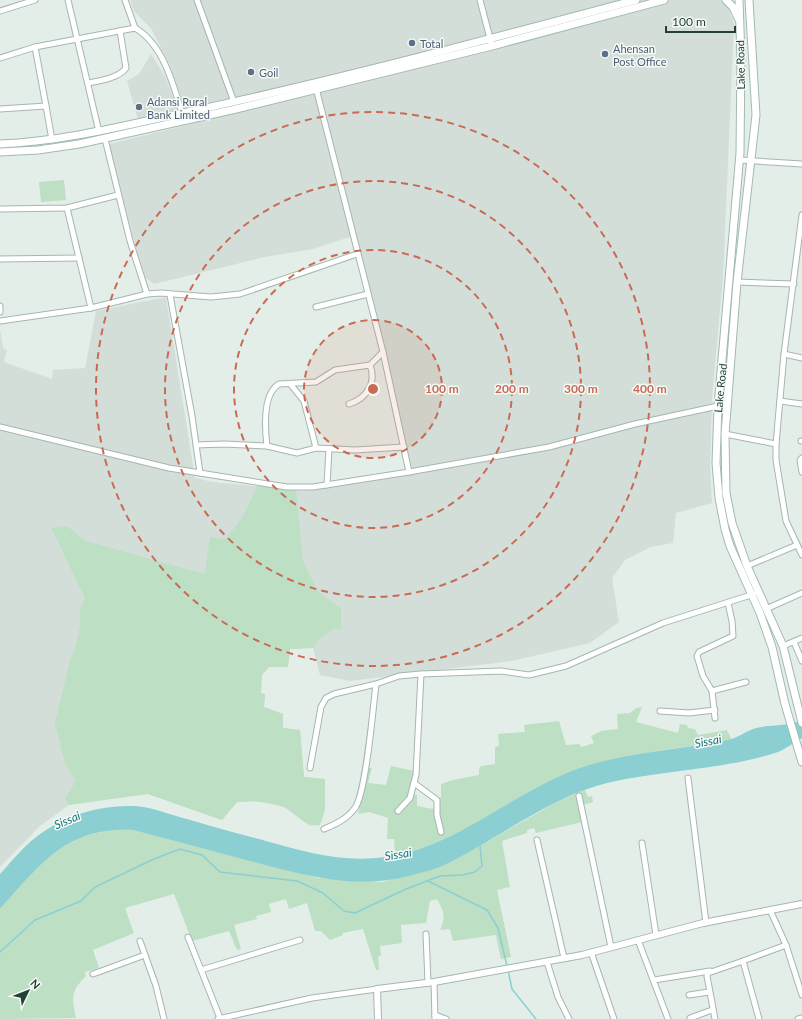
<svg xmlns="http://www.w3.org/2000/svg" width="802" height="1019" viewBox="0 0 802 1019" font-family="Lato,sans-serif">
  <style>
    .built { fill: #d2ded7 }
    .green { fill: #bddfc3 }
    .water { fill: #8ccfd3 }
    .lines { fill: none; stroke-linecap: round; stroke-linejoin: round }
    .stream { stroke: #8ccfd3; stroke-width: 1.5 }
    .minor-casing { stroke: #a6b6b0; stroke-width: 7 }
    .tertiary-casing { stroke: #a6b6b0; stroke-width: 8 }
    .secondary-casing { stroke: #a2baaf; stroke-width: 9 }
    .minor { stroke: #fff; stroke-width: 5 }
    .tertiary { stroke: #fff; stroke-width: 6 }
    .secondary { stroke: #fff; stroke-width: 7 }
    .ring { fill: none; stroke: #ca6a54; stroke-width: 2; stroke-dasharray: 7 5 }
    .service-dot { fill: #5c6f8a; stroke: #f5faf7; stroke-width: 1.5 }
    .labels { text-anchor: middle; dominant-baseline: central; stroke-width: 3; stroke-linejoin: round; paint-order: stroke }
    .service-label { font-size: 11px; fill: #4e5e75; stroke: #f5faf7; text-anchor: start }
    .street-label { font-size: 11px; fill: #234036; stroke: #f5faf7 }
    .water-label { font-size: 12px; font-style: italic; fill: #1c767d; stroke: #f5faf7 }
    .centre { fill: #ca6a54; stroke: #f5faf7; stroke-width: 2 }
    .ring-label { font-size: 12px; text-anchor: middle; font-weight: bold; fill: #ca6a54; stroke: #f5faf7; stroke-width: 3; stroke-linejoin: round; paint-order: stroke }
  </style>
  <rect width="100%" height="100%" fill="#e4eee9"/>
  <g class="built">
    <path d="M130 0H726L734 24 723 277 712 398 710 466 712 503 676 513 673 543 651 547 625 560 612 578 619 622 590 643 512 661 350 681 320 675 313 648 290 649 288 667H269L262 675 261 693 265 694 264 707 283 714 282 728 300 730 304 777 325 779V809L320 825 310 826 284 807 256 801 237 802 222 820 148 794 114 797 69 805 40 826 0 867V329L3 348 7 350 4 362 52 379 53 370 85 368 96 311 166 297 195 478 213 482 304 491 413 474 356 235 313 249 265 257 154 284 146 278 141 268 109 144 191 124 169 64 152 30 134 11Z"/>
    <path d="M151 54 166 78 178 112 138 120 127 81 139 74Z"/>
  </g>
  <g class="green">
    <path d="M64 180 66 200 41 202 39 182Z"/>
    <path d="M257 486 296 491 303 561 318 592 341 608V630L335 628 318 640 313 648 290 649 288 667H269L262 675 261 693 265 694 264 707 283 714V728L300 730 304 777 325 779V809L320 825C301 826 299 814 284 807 269 801 252 801 237 802L222 820 148 794 69 805 65 798 76 781 65 763 55 723 70 661 76 645 80 627V612L85 597C72 574 64 551 51 528L67 526 85 541 205 574 210 537 224 539C241 524 249 505 257 486Z"/>
    <path d="M642 707 636 722 678 733 680 724 687 725 688 728 695 729 698 735 727 730 732 740C676 749 614 754 562 776 503 801 460 842 395 855L394 839H387L388 818 369 812 358 814 369 768H372L368 783 386 785 391 766 414 771 409 794 417 795V806L433 809 441 797V784L453 780 479 775V769L481 766 495 764V747L499 746 498 734 525 732 524 725 559 721 566 745 579 744 582 747 594 743 591 736 601 731 618 729 617 714 630 713 636 708Z"/>
    <path d="M585 790 588 797 592 796 593 802 583 805 586 821 536 833 534 828 527 830V833L502 841 510 887 497 890 511 957 501 959 496 935 453 941 450 929 440 930C446 918 444 911 437 899L430 901 426 923 401 925 402 943 380 946 381 955 378 957 379 970H376L363 929 342 933 343 935 330 940 321 931H315L307 903 289 909 286 899 269 904 271 912 256 916 257 919 234 925 241 949 237 950 229 931 192 941 174 894 125 908 134 933 93 950 99 968 85 972 86 976C70 992 72 997 76 1018L0 1019V909C40 864 67 827 133 830L318 878 382 882 437 868 469 852 555 803Z"/>
  </g>
  <path class="water" d="M802 720V738C794 742 786 749 778 752 723 770 663 770 607 783 547 798 496 841 440 867 432 870 424 872 416 874 355 892 305 875 246 860 209 850 171 840 133 830 66 827 41 864 0 909V874C13 860 26 843 43 832 69 814 101 805 133 806 150 806 170 815 187 819 213 827 240 834 266 841 305 852 344 863 385 857 458 847 512 792 580 768 627 752 680 750 728 740 738 738 746 731 756 728 772 724 787 727 802 720Z"/>
  <g class="lines">
    <g class="stream">
      <path d="M428 881 487 910 498 928 507 966"/>
      <path d="M0 952 35 920 81 901 95 887 154 859 180 849 202 855 220 872 297 881 323 893 344 911 355 913 406 889 440 876 462 875 475 872 482 866 480 846"/>
      <path d="M508 970 512 989 536 1019"/>
    </g>
    <g class="minor-casing">
      <g id="minor">
        <path d="M68 0 99 132"/>
        <path d="M125 0 135 28"/>
        <path d="M197 0 234 102"/>
        <path d="M480 0 492 46"/>
        <path d="M0 11 35 0"/>
        <path d="M35 47 46 106"/>
        <path d="M0 58 35 47 135 28C163 44 173 84 182 113"/>
        <path d="M88 83C99 81 119 78 126 68L120 31"/>
        <path d="M316 88 383 352 409 472 549 447 635 424 718 406"/>
        <path d="M0 109 46 106 52 140"/>
        <path d="M105 139 130 241 147 294 161 293 211 297 240 294 357 254"/>
        <path d="M740 160 802 164"/>
        <path d="M67 208 91 308"/>
        <path d="M0 209 67 208 118 195"/>
        <path d="M802 215 784 354 776 444V460L786 521 802 555"/>
        <path d="M0 259 79 258"/>
        <path d="M737 282 794 284"/>
        <path d="M0 306V312"/>
        <path d="M316 307 368 294"/>
        <path d="M0 321 91 308 147 294"/>
        <path d="M784 354 802 358"/>
        <path d="M291 385 304 401 316 448"/>
        <path d="M780 401 802 404"/>
        <path d="M349 404C366 399 377 383 370 365"/>
        <path d="M0 427 169 468 200 473 192 416 170 295"/>
        <path d="M725 434 776 444"/>
        <path d="M801 441H802"/>
        <path d="M196 445 224 444 267 446 297 453 316 448 355 450 404 447"/>
        <path d="M267 446C265 429 262 394 279 384L316 382 335 370 370 365 383 352"/>
        <path d="M802 458 800 460 802 472"/>
        <path d="M200 473 287 487H313L409 472"/>
        <path d="M327 485 329 449"/>
        <path d="M747 566 797 545"/>
        <path d="M728 603 732 621 733 636 699 652 697 656 703 676 712 691 746 682"/>
        <path d="M766 609 802 593"/>
        <path d="M794 642 802 661"/>
        <path d="M783 646 802 638"/>
        <path d="M712 691 715 718"/>
        <path d="M660 711 689 713 715 710"/>
        <path d="M310 768 321 707 326 698 334 694 376 684 399 676 421 674"/>
        <path d="M688 778 706 923"/>
        <path d="M414 783 437 800V815L441 832"/>
        <path d="M579 796 611 947"/>
        <path d="M398 811 410 798 416 775 421 674 501 671 529 675 566 666 663 623 754 594"/>
        <path d="M324 829C336 824 347 819 355 808 366 793 373 708 376 684"/>
        <path d="M537 840 564 958"/>
        <path d="M642 843 656 935"/>
        <path d="M770 910 786 945 802 995"/>
        <path d="M426 934 428 983"/>
        <path d="M188 937 220 1018"/>
        <path d="M638 940 668 1019"/>
        <path d="M140 941 156 986 164 1019"/>
        <path d="M591 952 614 1019"/>
        <path d="M547 962 558 997 569 1019"/>
        <path d="M201 970 300 940"/>
        <path d="M93 974 145 955"/>
        <path d="M654 980 710 971"/>
        <path d="M434 982 435 1019"/>
        <path d="M689 995 709 992"/>
        <path d="M435 1015 446 1019"/>
        <path d="M690 1018 712 1010"/>
        <path d="M218 1019 312 998 377 989"/>
        <path d="M715 1019 707 976 708 973 743 961"/>
        <path d="M759 1019 743 961 786 945"/>
        <path d="M798 1019 802 1018"/>
      </g>
    </g>
    <g class="tertiary-casing">
      <path id="tertiary" d="M378 1019 377 989 434 982 582 955 703 923 802 904"/>
    </g>
    <g class="secondary-casing">
      <g id="secondary">
        <path d="M726 0 733 7 738 18"/>
        <path d="M739 0 741 57 740 153 718 406 716 463 719 498 725 529 730 546 760 613 772 647 785 704 802 762"/>
        <path d="M749 0 756 115 737 282 725 434 726 493 732 523 747 566 783 646 802 723"/>
        <path d="M0 144C67 141 131 124 197 110 344 78 490 39 636 0"/>
        <path d="M0 152 38 150 79 144 236 109 492 46 664 0"/>
      </g>
    </g>
    <use href="#minor" class="minor"/>
    <use href="#tertiary" class="tertiary"/>
    <use href="#secondary" class="secondary"/>
  </g>
  <circle cx="373" cy="389" r="69" fill="#ca6a54" fill-opacity=".12"/>
  <g class="ring">
    <circle cx="373" cy="389" r="69"/>
    <circle cx="373" cy="389" r="139"/>
    <circle cx="373" cy="389" r="208"/>
    <circle cx="373" cy="389" r="277"/>
  </g>
  <g class="service-dot">
    <circle cx="412" cy="43" r="4"/>
    <circle cx="605" cy="54" r="4"/>
    <circle cx="251" cy="72" r="4"/>
    <circle cx="139" cy="107" r="4"/>
  </g>
  <g class="labels">
    <g class="service-label">
      <text x="420" y="43">Total</text>
      <text x="613" y="48">Ahensan<tspan x="613" dy="13">Post Office</tspan></text>
      <text x="259" y="72">Goil</text>
      <text x="147" y="101">Adansi Rural<tspan x="147" dy="13">Bank Limited</tspan></text>
    </g>
    <g class="street-label">
      <text transform="translate(740 65) rotate(-91)">Lake Road</text>
      <text transform="translate(720 388) rotate(-84)">Lake Road</text>
    </g>
    <g class="water-label">
      <text transform="translate(708 741) rotate(-11)">Sissai</text>
      <text transform="translate(67 820) rotate(-23)">Sissai</text>
      <text transform="translate(398 854) rotate(-9)">Sissai</text>
    </g>
  </g>
  <circle cx="373" cy="389" r="6" class="centre"/>
  <g class="ring-label">
    <text x="442" y="393">100 m</text>
    <text x="512" y="393">200 m</text>
    <text x="581" y="393">300 m</text>
    <text x="650" y="393">400 m</text>
  </g>
  <g transform="translate(28 991) rotate(47)" stroke="#f5faf7" stroke-width="3" paint-order="stroke">
  <path d="M0-3L7 15L0 10L-7 15Z" fill="#234036"/>
  <text y="-6" font-size="11" font-weight="bold" text-anchor="middle" fill="#234036">N</text>
  </g>
  <path d="M666 26v6h69v-6" fill="none" stroke="#234036" stroke-width="2"/>
  <text x="672" y="26" font-size="12" fill="#234036" stroke="#f5faf7" stroke-width="3" paint-order="stroke">100 m</text>
</svg>
